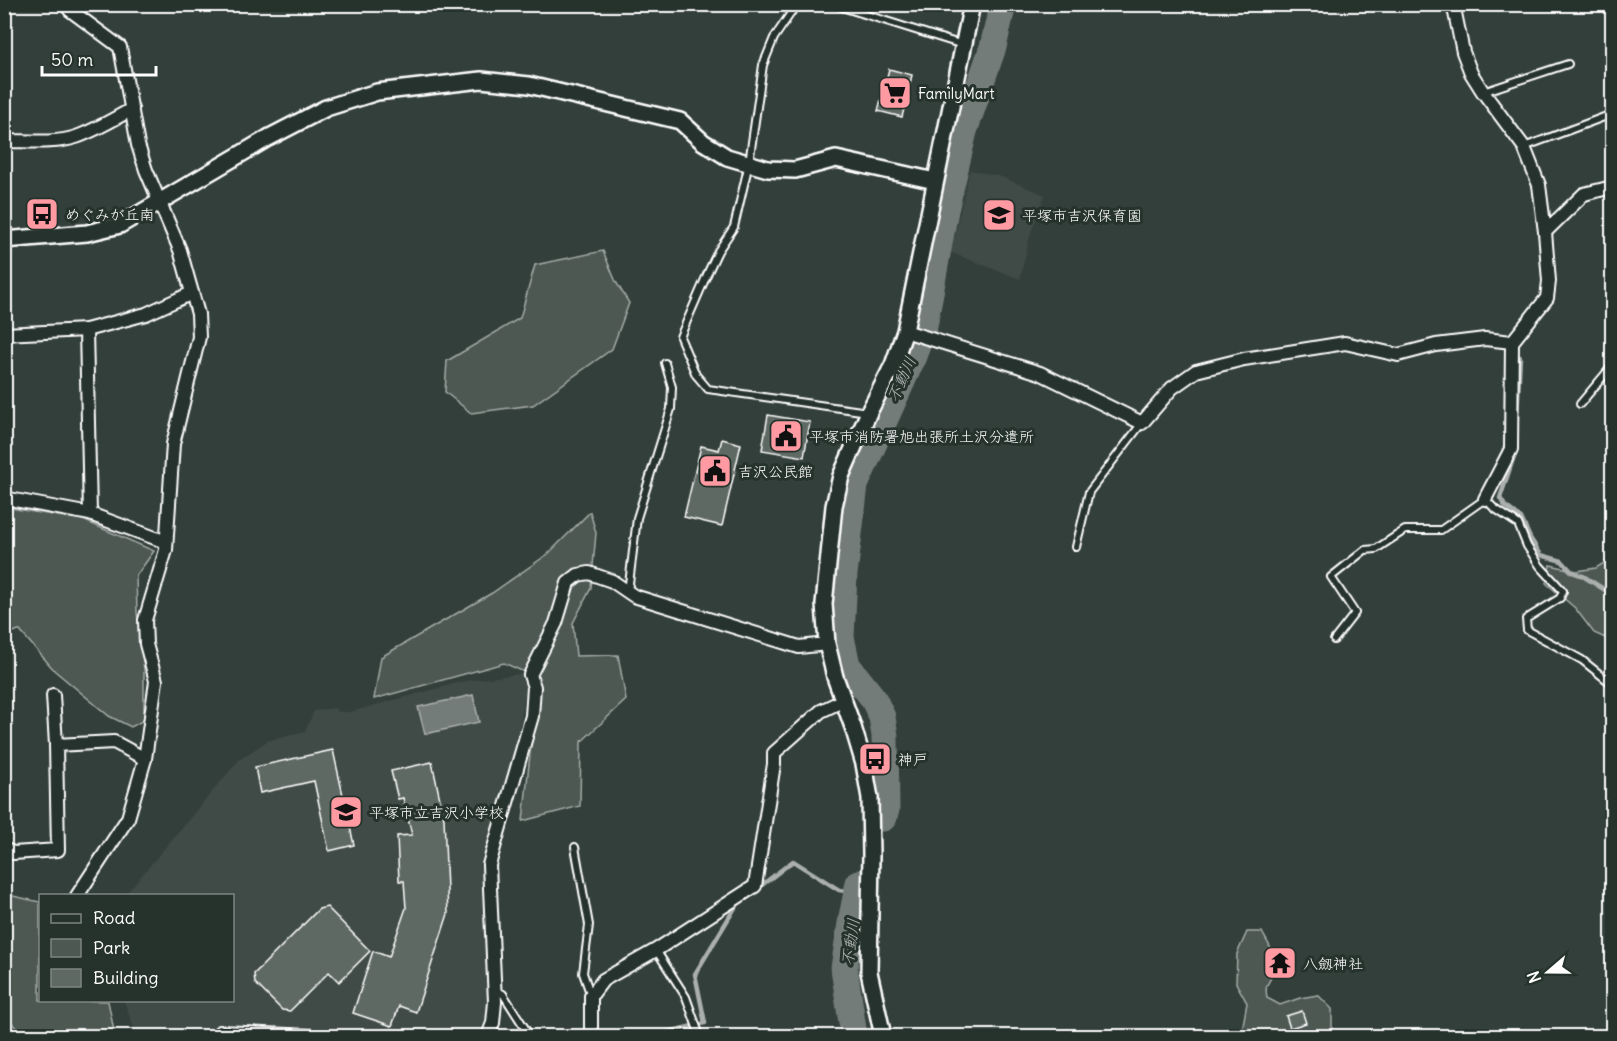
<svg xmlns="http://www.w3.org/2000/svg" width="1617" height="1041" viewBox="0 0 1617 1041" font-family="Delius,'Klee One',sans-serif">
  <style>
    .built { fill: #404c47 }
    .green { fill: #4d5853; stroke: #a6aca9; stroke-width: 1.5 }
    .water { fill: #737b78; stroke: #abb0ae; stroke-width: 1.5 }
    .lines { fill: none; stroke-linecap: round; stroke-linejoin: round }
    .stream { stroke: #abb0ae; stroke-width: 4.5 }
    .river { stroke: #737b78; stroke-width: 27 }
    .building { fill: #5f6964; stroke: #fff; stroke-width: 1.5 }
    .service-casing { stroke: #fff; stroke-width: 10 }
    .minor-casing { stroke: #fff; stroke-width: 16 }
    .tertiary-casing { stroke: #fff; stroke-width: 20 }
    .service { stroke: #26332d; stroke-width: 6 }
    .minor { stroke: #26332d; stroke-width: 12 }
    .tertiary { stroke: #26332d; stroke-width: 15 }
    .labels { text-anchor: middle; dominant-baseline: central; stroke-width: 6; stroke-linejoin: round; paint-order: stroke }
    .poi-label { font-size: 15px; fill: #fff; stroke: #26332d; text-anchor: start }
    .water-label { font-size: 16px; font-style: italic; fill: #b9bdbc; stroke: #26332d }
  </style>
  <rect width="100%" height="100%" fill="#333f3a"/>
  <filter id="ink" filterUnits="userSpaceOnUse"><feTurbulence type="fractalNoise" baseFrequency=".0167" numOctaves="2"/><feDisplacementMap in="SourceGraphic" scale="12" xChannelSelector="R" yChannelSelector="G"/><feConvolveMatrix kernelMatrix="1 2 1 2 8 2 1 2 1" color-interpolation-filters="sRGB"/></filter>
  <g filter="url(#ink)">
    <g class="built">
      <path d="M970 170 999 176 1045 195 1030 235 1020 279 947 251 950 237 954 238Z"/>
      <path d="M528 673 518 739 484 864 492 1007 484 1029 466 1036H351L302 1029 218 1027 217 1035 137 1036 124 1001 232 1000V896L125 895 239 760 267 741 305 732 314 711 335 708 337 712H350L465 681Z"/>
    </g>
    <g class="green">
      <path d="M603 251 616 282 629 303 612 349 533 405 471 413 445 392 447 361 520 318 535 265Z"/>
      <path d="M4 507 83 520 154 551 136 576 137 612 144 670V720L131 727 109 716 55 671 19 630 5 635Z"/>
      <path d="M590 512 596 533 591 588 573 623 576 656 618 655 626 700 581 742 580 806 523 821 538 678 504 663 374 699 381 657 492 593 548 554Z"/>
      <path d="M1612 558V641L1594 633 1575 608 1546 583 1550 565 1577 571 1596 568Z"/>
      <path d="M4 894 40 902V1000L108 1001 115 1036H21L5 1012Z"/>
      <path d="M1247 932H1262C1268 944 1278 957 1274 970 1270 985 1264 981 1267 998L1280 1005 1300 998 1318 995 1332 1009V1036H1241L1247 1003 1236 983 1237 954Z"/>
    </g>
    <path class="water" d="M473 695 479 722 425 734 418 707Z"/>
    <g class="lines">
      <g class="stream">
        <path d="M1517 417 1520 357"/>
        <path d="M1516 450 1500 498 1505 506 1521 518 1530 538 1541 555 1562 561 1572 572 1583 576 1605 590 1612 597"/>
        <path d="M758 888 793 861 839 890 856 893"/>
        <path d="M652 1036 705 1023 695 974 736 906 740 902"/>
      </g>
      <g class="river">
        <path d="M883 818 886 810 885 736 882 717 873 698 847 665 841 637 844 574 855 485 912 359 924 326 945 210 964 131 993 47 1003 4"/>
        <path d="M854 1036 844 968 852 917 859 883"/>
      </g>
    </g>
    <g class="building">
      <path d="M889 69 912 75 902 117 878 111Z"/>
      <path d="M768 415 810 422 804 457 762 450Z"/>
      <path d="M722 439 741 444 722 526 684 517 701 446 719 450Z"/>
      <path d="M333 750 354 845 329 851 314 781 260 793 255 767Z"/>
      <path d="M432 762 444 818 448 914 416 1012 399 1006 392 1026 353 1013 373 951 389 957 406 908 404 881H399L397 836 412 835 403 798 398 799 391 771Z"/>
      <path d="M327 907 370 951 339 982 329 972 290 1011 282 1010 255 983 254 974 319 909Z"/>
      <path d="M1302 1011 1306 1023 1290 1028 1286 1016Z"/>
    </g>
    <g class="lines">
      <g class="service-casing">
        <g id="service">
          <path d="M797 4 774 38 763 65 749 163 734 227 718 251 709 270 680 337 696 375 708 389 868 412"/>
          <path d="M832 4 963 45"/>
          <path d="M1483 92 1568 64"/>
          <path d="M1524 147 1612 114"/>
          <path d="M1580 404 1612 366"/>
          <path d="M1076 547 1089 492 1142 423"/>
          <path d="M628 592 637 518 671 409 672 387 665 363"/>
          <path d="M1334 640 1355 613 1331 577 1365 550 1376 549 1405 530H1441L1485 499 1494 508 1518 524 1527 546 1540 566 1563 591 1560 598 1526 619 1527 630 1582 660 1612 684"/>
          <path d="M575 847 589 925 583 973 591 996"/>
          <path d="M656 950 686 997 700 1036"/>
          <path d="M495 990 503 994 530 1036"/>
        </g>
      </g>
      <g class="minor-casing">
        <g id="minor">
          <path d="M66 4 70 10 120 47 138 145 146 170 180 250 198 314 199 337 173 444 166 550 145 620 146 644 156 681 145 759 128 818 77 896"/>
          <path d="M1451 4 1455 13 1463 52 1471 73 1483 92 1524 147 1539 185 1545 232 1549 281 1547 298 1512 342 1511 449 1485 499"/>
          <path d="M4 141C28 141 54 144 76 137 96 130 114 119 132 109"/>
          <path d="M1545 232 1584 194 1612 187"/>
          <path d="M86 330 90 514"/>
          <path d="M905 331 1040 373 1142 423 1172 388 1196 371 1244 359 1345 343 1398 355 1436 345 1485 339 1512 342"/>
          <path d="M4 334 86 330 146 314 192 293"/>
          <path d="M4 498 90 514 166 542"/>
          <path d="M53 695 56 745"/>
          <path d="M4 849 13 853 58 850 56 745 114 742 145 759"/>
          <path d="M220 1032 312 1036"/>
          <path d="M488 1036 493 1023 495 1002 489 865 532 716 534 687 530 675 556 623 568 583 578 575 589 573 612 581 634 596 799 647 827 644"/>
          <path d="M591 1036V996L603 980 656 950 755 886 774 764V753L821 711 844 700"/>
        </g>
      </g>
      <g class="tertiary-casing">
        <g id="tertiary">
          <path d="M4 240 87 233 120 225 268 138 326 108 377 92 481 80 529 85 680 121 703 142 727 157 768 169 795 170 836 159 935 181"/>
          <path d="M883 1036 869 972 871 855 870 798 864 764 853 727 835 677 827 644 824 604 834 506 841 476 869 412 893 365 905 331 972 4"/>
        </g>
      </g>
      <use href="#service" class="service"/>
      <use href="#minor" class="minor"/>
      <use href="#tertiary" class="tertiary"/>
    </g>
  </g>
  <defs>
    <g id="supermarket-square" transform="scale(1.725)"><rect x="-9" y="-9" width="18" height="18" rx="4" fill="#ff9aa2" stroke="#26332d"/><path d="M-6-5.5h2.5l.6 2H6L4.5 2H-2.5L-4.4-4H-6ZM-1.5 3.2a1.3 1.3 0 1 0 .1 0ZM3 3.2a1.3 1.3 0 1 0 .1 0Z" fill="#111"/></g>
    <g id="bus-square" transform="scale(1.725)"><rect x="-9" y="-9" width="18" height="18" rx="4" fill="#ff9aa2" stroke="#26332d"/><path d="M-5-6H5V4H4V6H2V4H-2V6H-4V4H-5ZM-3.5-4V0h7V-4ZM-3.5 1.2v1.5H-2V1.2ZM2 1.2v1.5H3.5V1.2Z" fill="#111"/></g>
    <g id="school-square" transform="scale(1.725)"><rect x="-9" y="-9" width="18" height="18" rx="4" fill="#ff9aa2" stroke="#26332d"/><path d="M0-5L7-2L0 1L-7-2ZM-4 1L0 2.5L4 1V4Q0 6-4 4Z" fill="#111"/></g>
    <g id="civic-square" transform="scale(1.725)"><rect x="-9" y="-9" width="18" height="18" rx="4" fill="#ff9aa2" stroke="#26332d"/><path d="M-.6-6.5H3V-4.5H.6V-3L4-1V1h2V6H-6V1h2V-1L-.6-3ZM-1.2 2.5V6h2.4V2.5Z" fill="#111"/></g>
    <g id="temple-square" transform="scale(1.725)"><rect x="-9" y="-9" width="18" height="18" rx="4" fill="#ff9aa2" stroke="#26332d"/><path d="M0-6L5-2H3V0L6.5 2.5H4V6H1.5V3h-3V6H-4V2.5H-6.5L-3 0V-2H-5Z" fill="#111"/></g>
  </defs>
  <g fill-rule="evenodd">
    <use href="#supermarket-square" x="895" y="93"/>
    <use href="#bus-square" x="42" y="214"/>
    <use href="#school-square" x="999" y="215"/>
    <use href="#civic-square" x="786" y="436"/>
    <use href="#civic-square" x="715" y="471"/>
    <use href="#bus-square" x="875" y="759"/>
    <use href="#school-square" x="346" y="812"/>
    <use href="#temple-square" x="1280" y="963"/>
  </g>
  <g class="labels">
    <g class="poi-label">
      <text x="918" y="93">FamilyMart</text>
      <text x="65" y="214">めぐみが丘南</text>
      <text x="1022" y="215">平塚市吉沢保育園</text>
      <text x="809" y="436">平塚市消防署旭出張所土沢分遣所</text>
      <text x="738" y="471">吉沢公民館</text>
      <text x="898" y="759">神戸</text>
      <text x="369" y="812">平塚市立吉沢小学校</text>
      <text x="1303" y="963">八劔神社</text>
    </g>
    <g class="water-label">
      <text transform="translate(901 379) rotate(-66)">不動川</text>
      <text transform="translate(850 942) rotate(-82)">不動川</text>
    </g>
  </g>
  <rect width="1617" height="1041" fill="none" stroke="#26332d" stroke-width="24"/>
  <rect x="12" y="12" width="1593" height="1017" fill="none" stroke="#fff" stroke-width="2" filter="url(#ink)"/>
  <rect x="39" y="894" width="195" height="108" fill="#26332d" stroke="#7d8581" stroke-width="1.5"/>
  <rect x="51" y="914" width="30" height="9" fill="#26332d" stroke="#7d8581" stroke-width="1.5"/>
  <text x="93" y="924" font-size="18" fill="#ffffff">Road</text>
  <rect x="51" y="939" width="30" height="18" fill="#4d5853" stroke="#7d8581" stroke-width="1.5"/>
  <text x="93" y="954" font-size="18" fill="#ffffff">Park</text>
  <rect x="51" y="969" width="30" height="18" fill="#5f6964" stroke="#7d8581" stroke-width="1.5"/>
  <text x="93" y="984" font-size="18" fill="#ffffff">Building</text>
  <g transform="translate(1548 972) rotate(250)" stroke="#26332d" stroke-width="4.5" paint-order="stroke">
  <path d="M0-4.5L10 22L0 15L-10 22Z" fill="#ffffff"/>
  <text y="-9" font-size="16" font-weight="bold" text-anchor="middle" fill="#ffffff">N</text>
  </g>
  <path d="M42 66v9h114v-9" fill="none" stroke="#ffffff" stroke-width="3"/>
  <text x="51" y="66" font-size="18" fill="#ffffff" stroke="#26332d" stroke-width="4.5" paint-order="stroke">50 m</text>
</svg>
